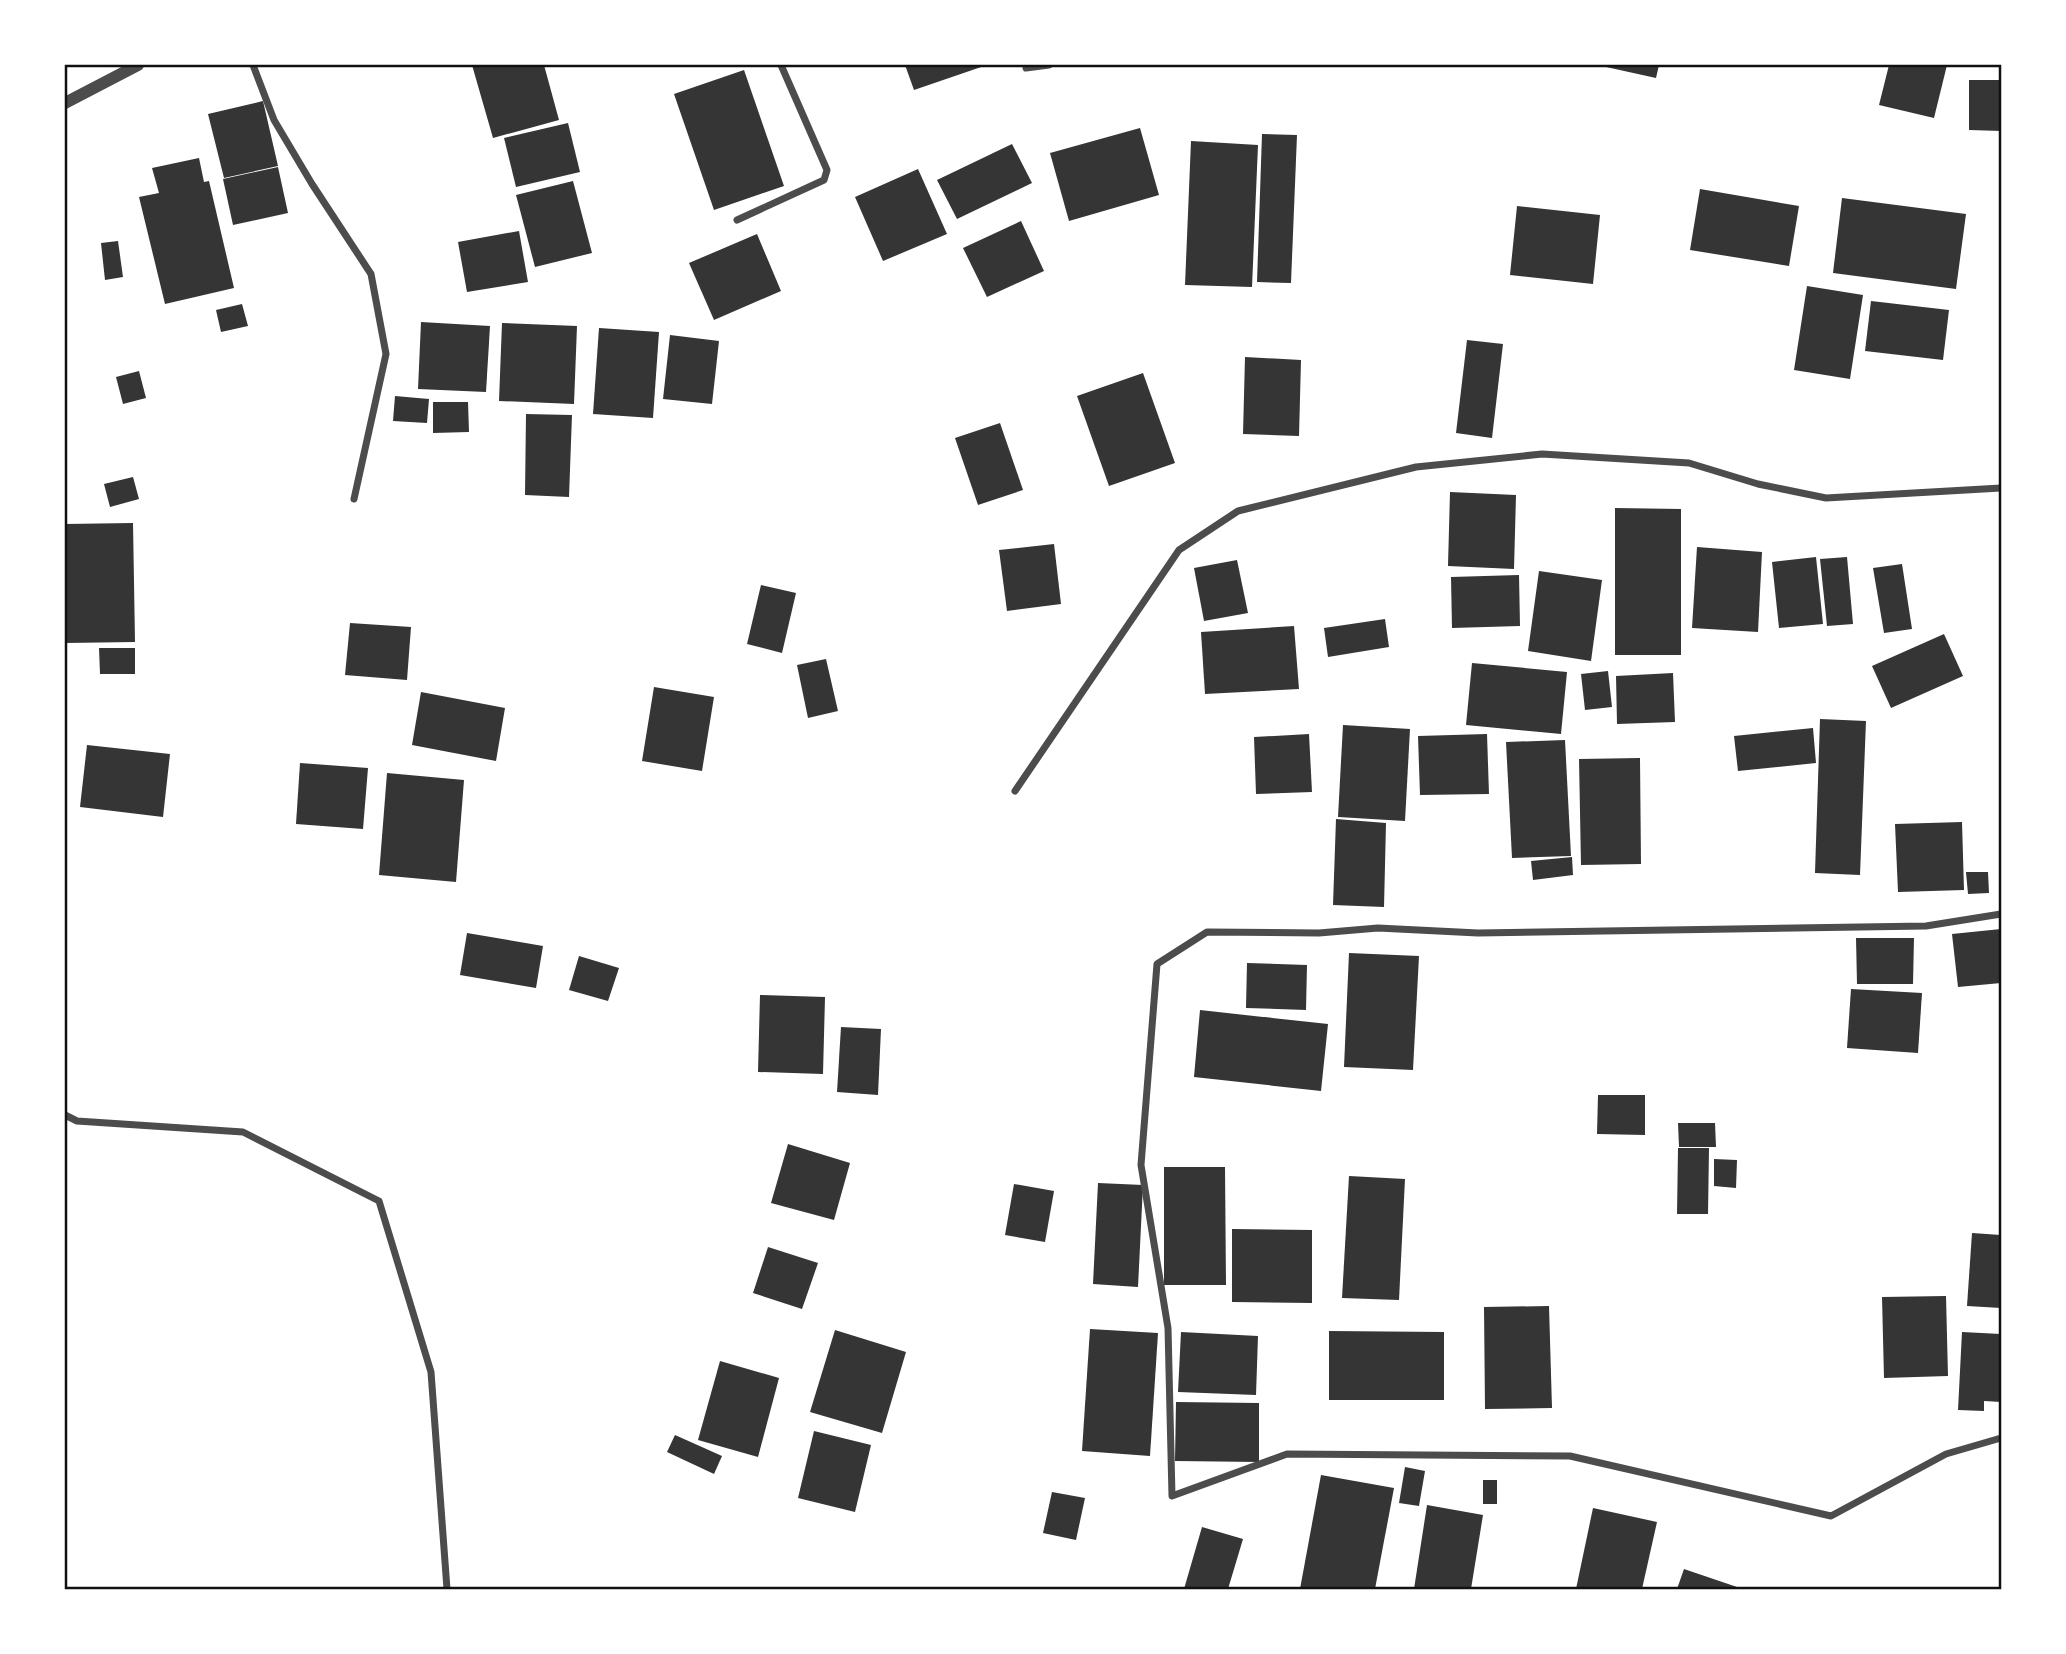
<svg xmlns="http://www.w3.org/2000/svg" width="2066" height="1654" viewBox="0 0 2066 1654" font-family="'Roboto Condensed',sans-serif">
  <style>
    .building { fill: #353535 }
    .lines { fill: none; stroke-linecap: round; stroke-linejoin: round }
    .minor { stroke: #4c4c4c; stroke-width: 7 }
    .tertiary { stroke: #4c4c4c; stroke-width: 12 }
    .neatline { fill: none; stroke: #111; stroke-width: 2.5 }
  </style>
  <rect width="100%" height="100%" fill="#fff"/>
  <g class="building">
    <path d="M472 65H544L559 120 493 138Z"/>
    <path d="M905 65H987L914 90Z"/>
    <path d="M1597 65H1659L1656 78Z"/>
    <path d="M1889 65H1947L1934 118 1879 105Z"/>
    <path d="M744 70 784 186 714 210 674 94Z"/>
    <path d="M1969 80H2001V131L1969 130Z"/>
    <path d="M263 101 278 166 224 178 208 114Z"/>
    <path d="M568 123 580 172 516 187 504 138Z"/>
    <path d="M1140 128 1159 195 1069 221 1050 153Z"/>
    <path d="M1262 134 1297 135 1291 283 1257 282Z"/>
    <path d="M1191 141 1258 145 1252 287 1185 285Z"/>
    <path d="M1012 144 1032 183 957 219 937 180Z"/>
    <path d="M199 158 204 182 209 181 234 288 165 304 139 197 159 193 152 168Z"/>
    <path d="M278 167 288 213 233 225 223 179Z"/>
    <path d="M918 169 947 234 883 261 855 197Z"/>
    <path d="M573 181 592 253 535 267 516 195Z"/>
    <path d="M1700 189 1799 206 1789 266 1690 250Z"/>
    <path d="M1842 198 1966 214 1956 289 1833 273Z"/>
    <path d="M1517 206 1600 215 1593 284 1510 275Z"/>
    <path d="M1021 221 1044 271 987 297 963 248Z"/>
    <path d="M519 231 528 282 467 292 458 242Z"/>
    <path d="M757 234 781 291 714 320 689 263Z"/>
    <path d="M118 241 123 277 105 280 101 243Z"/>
    <path d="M1807 286 1863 295 1850 379 1794 370Z"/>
    <path d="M1871 301 1949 310 1943 360 1865 351Z"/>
    <path d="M242 304 248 326 221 332 216 310Z"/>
    <path d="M421 322 490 326 486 392 418 389Z"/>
    <path d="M502 323 577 326 574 404 499 401Z"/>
    <path d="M599 328 659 332 653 418 593 414Z"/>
    <path d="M670 335 719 341 712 404 663 399Z"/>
    <path d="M1467 340 1503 344 1492 438 1456 433Z"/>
    <path d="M1245 357 1301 360 1299 436 1243 434Z"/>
    <path d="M139 371 146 398 123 404 116 377Z"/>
    <path d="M1143 373 1175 463 1109 486 1077 396Z"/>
    <path d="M395 396 429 399 427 423 393 421Z"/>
    <path d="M433 402H468L469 432 433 433Z"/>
    <path d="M526 414 572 415 569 497 525 495Z"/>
    <path d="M1000 423 1023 490 978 505 955 438Z"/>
    <path d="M133 477 139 499 110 507 104 484Z"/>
    <path d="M1450 492 1516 495 1514 569 1448 566Z"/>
    <path d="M1615 508 1681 509V655H1615Z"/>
    <path d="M133 523 135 642 66 643 65 524Z"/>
    <path d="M1054 544 1061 604 1007 611 999 550Z"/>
    <path d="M1697 547 1762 552 1758 632 1692 628Z"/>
    <path d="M1816 557 1823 624 1779 628 1772 562Z"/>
    <path d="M1847 557 1853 624 1827 626 1820 559Z"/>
    <path d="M1237 560 1248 613 1204 621 1194 568Z"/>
    <path d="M1902 564 1912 629 1884 633 1873 568Z"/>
    <path d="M1539 571 1602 580 1591 661 1528 651Z"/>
    <path d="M1519 575 1520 626 1452 628 1451 577Z"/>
    <path d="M761 585 796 593 782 653 747 644Z"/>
    <path d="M1385 619 1389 647 1328 657 1324 628Z"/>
    <path d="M350 623 411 627 407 680 345 675Z"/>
    <path d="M1294 626 1299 689 1205 694 1201 632Z"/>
    <path d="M1944 634 1963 676 1891 708 1872 666Z"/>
    <path d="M99 648H135V674H100Z"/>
    <path d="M826 659 838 711 808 718 797 665Z"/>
    <path d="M1472 663 1567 672 1561 734 1466 725Z"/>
    <path d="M1608 671 1612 707 1585 710 1581 674Z"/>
    <path d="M1673 673 1675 722 1617 724 1616 676Z"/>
    <path d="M654 687 714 697 702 771 642 761Z"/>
    <path d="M421 692 505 708 496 761 412 745Z"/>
    <path d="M1820 719 1866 721 1860 875 1815 873Z"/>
    <path d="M1343 725 1410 729 1405 821 1338 817Z"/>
    <path d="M1813 728 1816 763 1738 771 1734 736Z"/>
    <path d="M1309 734 1312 792 1256 794 1254 737Z"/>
    <path d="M1487 734 1489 794 1420 795 1418 736Z"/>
    <path d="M1565 740 1571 856 1512 858 1506 742Z"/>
    <path d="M87 745 170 754 163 817 80 807Z"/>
    <path d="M1640 758 1641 864 1581 865 1579 759Z"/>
    <path d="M300 763 368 768 363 829 296 824Z"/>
    <path d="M387 773 464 780 456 882 379 875Z"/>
    <path d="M1336 819 1386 823 1384 907 1333 905Z"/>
    <path d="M1962 822 1964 890 1898 892 1895 824Z"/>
    <path d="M1572 857 1573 875 1533 880 1531 861Z"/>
    <path d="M1966 872H1988L1989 893 1968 894Z"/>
    <path d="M2001 929V983L1958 987 1952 934Z"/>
    <path d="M467 933 543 946 536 988 460 975Z"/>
    <path d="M1856 938H1914L1913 984H1857Z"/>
    <path d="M1349 953 1419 956 1413 1070 1344 1067Z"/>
    <path d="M579 956 619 968 608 1001 569 990Z"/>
    <path d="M1247 963 1307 965 1306 1010 1246 1008Z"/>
    <path d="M1851 989 1922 993 1918 1053 1847 1048Z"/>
    <path d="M760 995 825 997 823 1074 758 1072Z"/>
    <path d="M1200 1010 1328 1024 1321 1091 1194 1077Z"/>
    <path d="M841 1027 881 1029 878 1095 837 1092Z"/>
    <path d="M1598 1095H1645V1135L1597 1134Z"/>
    <path d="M1678 1123H1715L1716 1147H1679Z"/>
    <path d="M788 1144 850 1163 834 1220 771 1203Z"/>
    <path d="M1678 1148H1709L1708 1214H1677Z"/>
    <path d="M1714 1159 1737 1160 1736 1188 1714 1186Z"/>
    <path d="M1164 1167H1225L1226 1285H1164Z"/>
    <path d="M1349 1176 1405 1179 1399 1300 1342 1298Z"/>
    <path d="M1098 1183 1143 1185 1138 1287 1093 1284Z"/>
    <path d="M1014 1184 1054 1191 1045 1242 1005 1235Z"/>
    <path d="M1232 1229 1312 1230V1303L1232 1302Z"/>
    <path d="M1972 1233 2001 1235V1308L1967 1306Z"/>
    <path d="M768 1247 818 1263 802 1309 753 1293Z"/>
    <path d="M1946 1296 1948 1376 1884 1378 1882 1297Z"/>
    <path d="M1549 1306 1552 1408 1485 1409 1484 1307Z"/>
    <path d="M1090 1329 1158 1333 1150 1456 1082 1451Z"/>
    <path d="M835 1330 906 1352 882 1433 810 1412Z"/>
    <path d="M1329 1331 1444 1332V1400H1329Z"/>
    <path d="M1181 1332 1258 1336 1256 1395 1178 1392Z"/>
    <path d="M1962 1332 2001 1334V1402L1984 1401V1411L1958 1410Z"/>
    <path d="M720 1361 779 1378 758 1457 698 1440Z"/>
    <path d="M1176 1402 1259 1403V1462L1175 1461Z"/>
    <path d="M814 1431 871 1445 855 1512 798 1498Z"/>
    <path d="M675 1435 722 1456 714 1474 667 1452Z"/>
    <path d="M1405 1467 1425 1471 1419 1506 1399 1503Z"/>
    <path d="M1321 1475 1394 1488 1375 1589H1300Z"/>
    <rect x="1483" y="1480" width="14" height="24"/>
    <path d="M1052 1492 1085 1498 1076 1540 1043 1533Z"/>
    <path d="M1427 1505 1483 1515 1471 1589H1414Z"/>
    <path d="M1593 1508 1657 1522 1642 1589H1576Z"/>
    <path d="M1202 1527 1243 1539 1228 1589H1184Z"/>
    <path d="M1684 1569 1737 1587 1736 1589H1677Z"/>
  </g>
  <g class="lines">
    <g class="minor">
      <path d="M253 65 274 120 312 184 371 274 386 354 354 499"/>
      <path d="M1026 68 1049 65"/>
      <path d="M737 220 824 180 827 170 781 65"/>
      <path d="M1015 791 1179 550 1238 511 1416 467 1542 454 1689 463 1758 484 1826 498 2001 488"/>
      <path d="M2001 914 1926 926 1478 933 1378 928 1319 933 1207 932 1157 964 1141 1165 1168 1328 1172 1496 1287 1454 1570 1456 1831 1516 1946 1454 2001 1438"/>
      <path d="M65 1115 77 1121 243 1132 379 1201 431 1372 447 1589"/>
    </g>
    <path class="tertiary" d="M65 103 138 65"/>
  </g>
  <rect width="2066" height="1654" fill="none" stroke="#ffffff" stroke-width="133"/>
  <rect x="66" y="66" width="1934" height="1522" class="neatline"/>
</svg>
